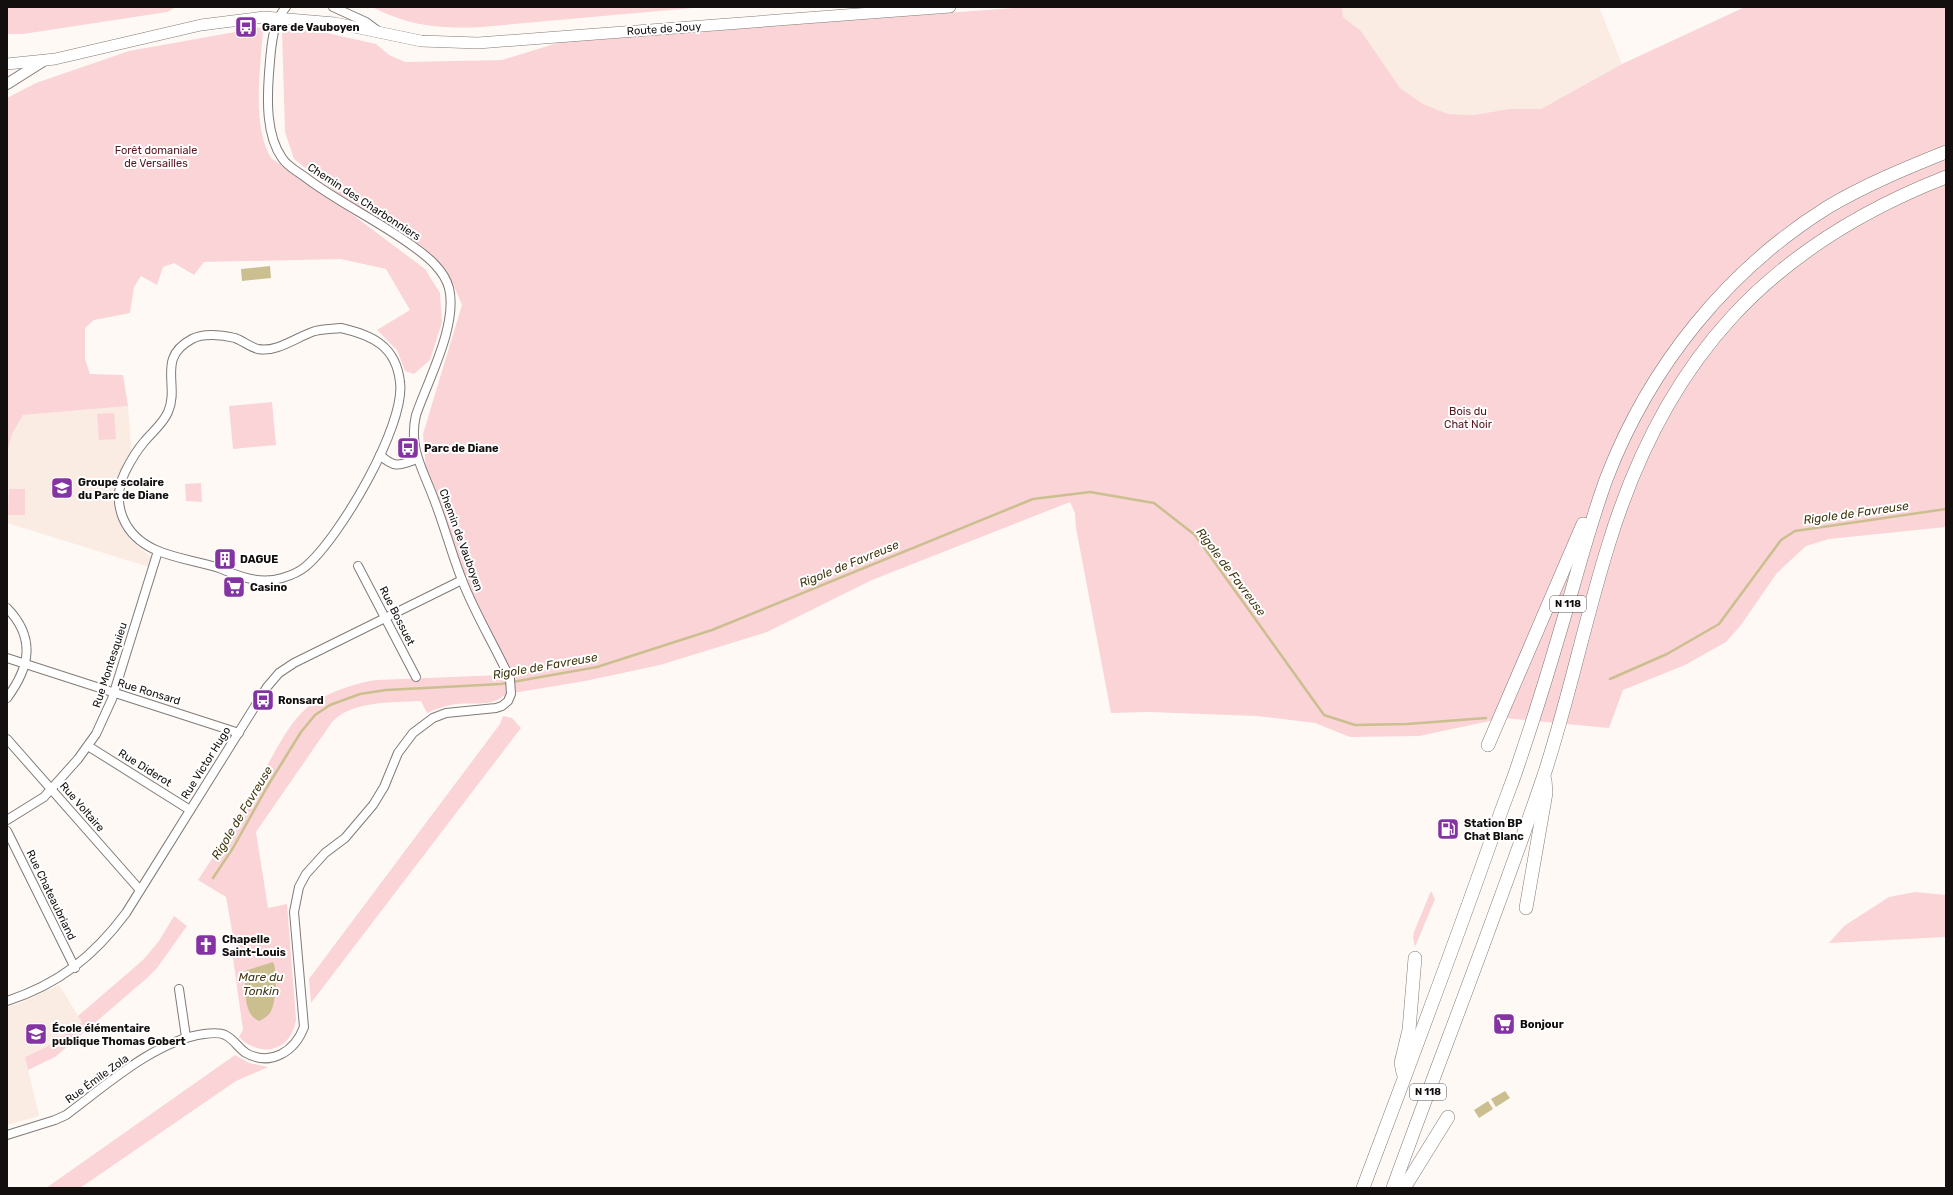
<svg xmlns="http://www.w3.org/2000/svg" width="1953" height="1195" viewBox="0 0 1953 1195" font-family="Rubik,sans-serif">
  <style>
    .built { fill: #faece3 }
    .green { fill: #fad4d6 }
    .water { fill: #cbbf90 }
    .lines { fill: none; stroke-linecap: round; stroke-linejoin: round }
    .stream { stroke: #cbbf90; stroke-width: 2.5 }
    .minor-casing { stroke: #817b77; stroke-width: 10 }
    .tertiary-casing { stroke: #817b77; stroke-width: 12 }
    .secondary-casing { stroke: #817b77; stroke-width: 12 }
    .trunk-casing { stroke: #817b77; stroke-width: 14 }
    .minor { stroke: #fff; stroke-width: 8 }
    .tertiary { stroke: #fff; stroke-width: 10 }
    .secondary { stroke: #fff; stroke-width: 11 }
    .trunk { stroke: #fff; stroke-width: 13 }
    .labels { text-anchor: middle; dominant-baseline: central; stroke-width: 4; stroke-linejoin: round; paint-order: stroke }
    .shield { fill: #fff; stroke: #595756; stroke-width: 1 }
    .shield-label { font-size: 10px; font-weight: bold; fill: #120f0e }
    .poi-label { font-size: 11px; font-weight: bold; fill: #120f0e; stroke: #fff; text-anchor: start }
    .street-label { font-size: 11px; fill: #120f0e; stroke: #fff }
    .park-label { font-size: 11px; fill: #571620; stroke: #fff }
    .water-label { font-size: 12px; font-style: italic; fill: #413811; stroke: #fff }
  </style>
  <rect width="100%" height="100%" fill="#fff9f6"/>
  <g class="built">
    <path d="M1342 7H1599L1622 64 1541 109H1509L1474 115 1448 114 1423 104 1400 88 1361 31 1343 17Z"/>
    <path d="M128 406 132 457 117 508 124 531 131 541 150 556 153 561 149 567 7 523V453L12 434 23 415Z"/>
    <path d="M59 985 82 1022 48 1046 25 1057 39 1116 7 1125V1007L20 1003Z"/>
  </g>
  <g class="green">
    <path d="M7 7H176L167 12 23 34H7Z"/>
    <path d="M372 7H704L481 27C440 29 409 26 372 7Z"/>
    <path d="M1027 7H1342L1343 17 1361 31 1400 88 1423 104 1448 114 1474 115 1509 109H1541L1622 64 1745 7H1946V527L1829 539 1806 546 1777 573 1741 625 1726 642 1685 665 1623 690 1609 728 1504 718 1419 736 1350 737 1315 723 1257 716 1149 712 1111 713 1076 528 1075 513 1070 502 872 580 767 632 660 665 585 681 513 693 469 595 427 481 423 434 462 305 453 284 294 159 285 132 282 30 318 31 376 44 389 55 405 62 502 60 567 40Z"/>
    <path d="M263 27C261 66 251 124 271 158L341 206 425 269 440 293 442 322 430 360 414 374 405 371 397 350 377 330 410 310 386 269 341 259 204 262 194 275 174 263 163 267 157 285 141 276 134 287 130 313 94 320 85 328V359L90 374 123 375 128 406 23 415 12 434 7 453V98L36 83 129 51Z"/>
    <path d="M272 402 276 445 233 449 229 406Z"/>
    <path d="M114 413 116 439 99 440 97 414Z"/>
    <path d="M201 483 202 502 186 501 185 484Z"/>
    <path d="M9 489H25V515H8Z"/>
    <path d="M502 675C508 682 508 688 506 697L503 696C492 707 472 702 457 704 447 705 436 709 427 713L421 701C392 703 353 700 332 722L256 832 268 908 287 904 296 1019C292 1051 261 1059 239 1037L243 1030 232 951 235 947 226 897 198 880C222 845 243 808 264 771 277 749 289 722 309 706 324 694 357 682 377 680Z"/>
    <path d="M503 716 512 718 521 728 311 1003 309 979 500 724Z"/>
    <path d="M1431 891 1435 899 1415 947 1413 938 1414 932Z"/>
    <path d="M1915 892 1946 895V937L1829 943 1844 926 1889 897Z"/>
    <path d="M174 916 187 926 157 968 147 978 55 1057 28 1070 25 1057 48 1046 82 1022 78 1016 143 960 159 941Z"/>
    <path d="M235 1055 249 1063 268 1067 236 1081 80 1188H46Z"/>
  </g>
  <g class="water">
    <path d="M270 266 271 278 242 281 241 269Z"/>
    <path d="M273 962C278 972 276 1004 270 1013 267 1017 263 1019 259 1021 242 1014 246 986 245 971Z"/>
    <path d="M1505 1091 1510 1098 1496 1107 1491 1099Z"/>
    <path d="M1488 1101 1493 1109 1479 1118 1474 1110Z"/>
  </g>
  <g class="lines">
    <g class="stream">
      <path d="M1610 679 1667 654 1719 624 1781 540 1795 531 1946 509"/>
      <path d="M213 878 233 848 267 787 301 732 315 715 330 705 360 694 386 690 501 684 597 667 712 630 1033 499 1090 492 1154 503 1195 535 1324 715 1355 725 1407 724 1486 718"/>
    </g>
    <g class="minor-casing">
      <g id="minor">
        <path d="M333 7 366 22 378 31"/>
        <path d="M341 328C372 335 396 346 400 382 406 425 339 539 305 567 299 572 289 576 282 578 260 585 238 576 219 568 198 561 176 559 156 550 124 536 110 504 125 472 130 462 137 450 144 442 152 432 163 424 168 412 180 385 156 358 192 339 203 333 222 335 235 338 243 341 250 347 258 349 277 353 298 336 315 331 323 329 333 329 341 328Z"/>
        <path d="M380 455C395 469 400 465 417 459"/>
        <path d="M358 566 416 677"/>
        <path d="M7 608C36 638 30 667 7 698"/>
        <path d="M7 658 239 733"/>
        <path d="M7 739 140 890"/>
        <path d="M88 746 190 810"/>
        <path d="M7 820 44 797 78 759 96 734 112 699 158 551"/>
        <path d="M7 831 75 968"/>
        <path d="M179 989 186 1037"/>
        <path d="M7 1001C59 984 94 956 126 913L267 687 279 673 294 663 462 580"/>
        <path d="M7 1135 55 1120 66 1115C105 1086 156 1040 204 1034 211 1033 219 1032 225 1035 234 1039 238 1048 246 1053 271 1067 295 1051 304 1027L294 912 299 887 306 874 325 853 345 838 373 805 384 787 398 753 413 733 433 718 446 713 496 708 502 706 508 701 511 694 510 679C495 646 475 614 462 580 452 555 445 528 435 502 424 471 408 449 416 415 428 380 458 325 449 288 444 270 428 257 414 247 379 221 339 203 305 177 297 171 288 167 282 158 266 135 267 100 269 73 271 52 271 24 286 7"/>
      </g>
    </g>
    <g class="tertiary-casing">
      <path id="tertiary" d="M7 84 45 60"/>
    </g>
    <g class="secondary-casing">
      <path id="secondary" d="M7 64 55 59 201 25 264 17 335 23 421 41 478 43 950 7"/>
    </g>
    <g class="trunk-casing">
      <g id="trunk">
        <path d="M1488 745 1583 524"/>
        <path d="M1526 908 1546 793 1545 780"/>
        <path d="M1403 1073 1401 1063 1409 1030 1415 958"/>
        <path d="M1363 1188C1407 1071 1451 955 1492 838 1500 812 1511 787 1519 762 1539 703 1557 643 1574 583 1584 548 1594 512 1607 477 1650 366 1727 270 1828 207 1865 185 1906 168 1946 152"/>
        <path d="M1393 1188C1443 1050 1497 914 1544 775 1569 699 1585 619 1609 543 1665 360 1767 247 1946 177"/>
        <path d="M1404 1188 1448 1117"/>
      </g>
    </g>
    <use href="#minor" class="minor"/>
    <use href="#tertiary" class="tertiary"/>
    <use href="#secondary" class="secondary"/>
    <use href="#trunk" class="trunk"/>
  </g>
  <defs>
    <g id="bus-square" transform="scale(1.15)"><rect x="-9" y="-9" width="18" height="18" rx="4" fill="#8433a2" stroke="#fff"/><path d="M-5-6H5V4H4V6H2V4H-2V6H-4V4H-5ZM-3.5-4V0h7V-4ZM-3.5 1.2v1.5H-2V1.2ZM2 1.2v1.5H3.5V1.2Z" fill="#fff"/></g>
    <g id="school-square" transform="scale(1.15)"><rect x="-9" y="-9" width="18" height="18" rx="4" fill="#8433a2" stroke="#fff"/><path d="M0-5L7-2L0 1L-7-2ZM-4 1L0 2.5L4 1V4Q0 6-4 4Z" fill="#fff"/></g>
    <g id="building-square" transform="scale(1.15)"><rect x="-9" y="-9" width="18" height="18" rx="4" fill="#8433a2" stroke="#fff"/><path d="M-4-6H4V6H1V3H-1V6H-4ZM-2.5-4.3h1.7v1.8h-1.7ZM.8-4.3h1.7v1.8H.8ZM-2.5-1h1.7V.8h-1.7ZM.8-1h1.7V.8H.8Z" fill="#fff"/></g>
    <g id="supermarket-square" transform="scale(1.15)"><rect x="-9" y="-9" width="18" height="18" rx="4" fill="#8433a2" stroke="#fff"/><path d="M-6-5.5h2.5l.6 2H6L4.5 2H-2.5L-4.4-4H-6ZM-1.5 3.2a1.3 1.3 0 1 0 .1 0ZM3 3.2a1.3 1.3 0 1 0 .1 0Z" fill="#fff"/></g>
    <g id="fuel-square" transform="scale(1.15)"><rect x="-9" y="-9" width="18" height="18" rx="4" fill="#8433a2" stroke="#fff"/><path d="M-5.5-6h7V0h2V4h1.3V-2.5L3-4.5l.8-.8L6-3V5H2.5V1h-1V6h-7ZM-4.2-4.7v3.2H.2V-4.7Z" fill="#fff"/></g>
    <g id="church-square" transform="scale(1.15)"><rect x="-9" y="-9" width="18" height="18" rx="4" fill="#8433a2" stroke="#fff"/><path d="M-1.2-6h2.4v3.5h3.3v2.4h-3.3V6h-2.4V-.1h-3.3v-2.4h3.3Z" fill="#fff"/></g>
  </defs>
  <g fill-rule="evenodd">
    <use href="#bus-square" x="246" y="27"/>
    <use href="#bus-square" x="408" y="448"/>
    <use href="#school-square" x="62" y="488"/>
    <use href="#building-square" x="225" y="559"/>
    <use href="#supermarket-square" x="234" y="587"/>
    <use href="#bus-square" x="263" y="700"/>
    <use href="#fuel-square" x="1448" y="829"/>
    <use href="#church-square" x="206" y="945"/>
    <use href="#supermarket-square" x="1504" y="1024"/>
    <use href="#school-square" x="36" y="1034"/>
  </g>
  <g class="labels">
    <g class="shield">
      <rect x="1550" y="596" width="36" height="16" rx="3"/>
      <rect x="1410" y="1084" width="36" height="16" rx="3"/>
    </g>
    <g class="shield-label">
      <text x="1568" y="604">N 118</text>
      <text x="1428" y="1092">N 118</text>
    </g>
    <g class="poi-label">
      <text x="262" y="27">Gare de Vauboyen</text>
      <text x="424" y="448">Parc de Diane</text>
      <text x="78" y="482">Groupe scolaire<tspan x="78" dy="13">du Parc de Diane</tspan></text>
      <text x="240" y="559">DAGUE</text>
      <text x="250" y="587">Casino</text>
      <text x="278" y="700">Ronsard</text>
      <text x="1464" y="823">Station BP<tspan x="1464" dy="13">Chat Blanc</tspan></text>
      <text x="222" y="939">Chapelle<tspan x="222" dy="13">Saint-Louis</tspan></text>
      <text x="1520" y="1024">Bonjour</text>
      <text x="52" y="1028">École élémentaire<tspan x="52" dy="13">publique Thomas Gobert</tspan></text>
    </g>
    <g class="street-label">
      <text transform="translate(664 29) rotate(-4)">Route de Jouy</text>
      <text transform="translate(364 202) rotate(33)">Chemin des Charbonniers</text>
      <text transform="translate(461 540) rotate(70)">Chemin de Vauboyen</text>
      <text transform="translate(397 616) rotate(63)">Rue Bossuet</text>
      <text transform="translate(110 665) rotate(-72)">Rue Montesquieu</text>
      <text transform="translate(149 692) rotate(17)">Rue Ronsard</text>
      <text transform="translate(206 763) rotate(-58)">Rue Victor Hugo</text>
      <text transform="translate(145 768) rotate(32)">Rue Diderot</text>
      <text transform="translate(82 807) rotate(49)">Rue Voltaire</text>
      <text transform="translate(51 895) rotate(64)">Rue Chateaubriand</text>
      <text transform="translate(97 1079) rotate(-36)">Rue Émile Zola</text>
    </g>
    <g class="park-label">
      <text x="156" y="150">Forêt domaniale<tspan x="156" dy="13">de Versailles</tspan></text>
      <text x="1468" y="411">Bois du<tspan x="1468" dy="13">Chat Noir</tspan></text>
    </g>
    <g class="water-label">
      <text transform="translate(1856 513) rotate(-8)">Rigole de Favreuse</text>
      <text transform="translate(849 564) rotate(-22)">Rigole de Favreuse</text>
      <text transform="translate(1231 572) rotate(53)">Rigole de Favreuse</text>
      <text transform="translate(545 666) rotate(-10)">Rigole de Favreuse</text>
      <text transform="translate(242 813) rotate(-59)">Rigole de Favreuse</text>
      <text x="261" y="977">Mare du<tspan x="261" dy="14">Tonkin</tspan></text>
    </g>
  </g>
  <rect width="1953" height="1195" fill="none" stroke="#120f0e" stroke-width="16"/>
</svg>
